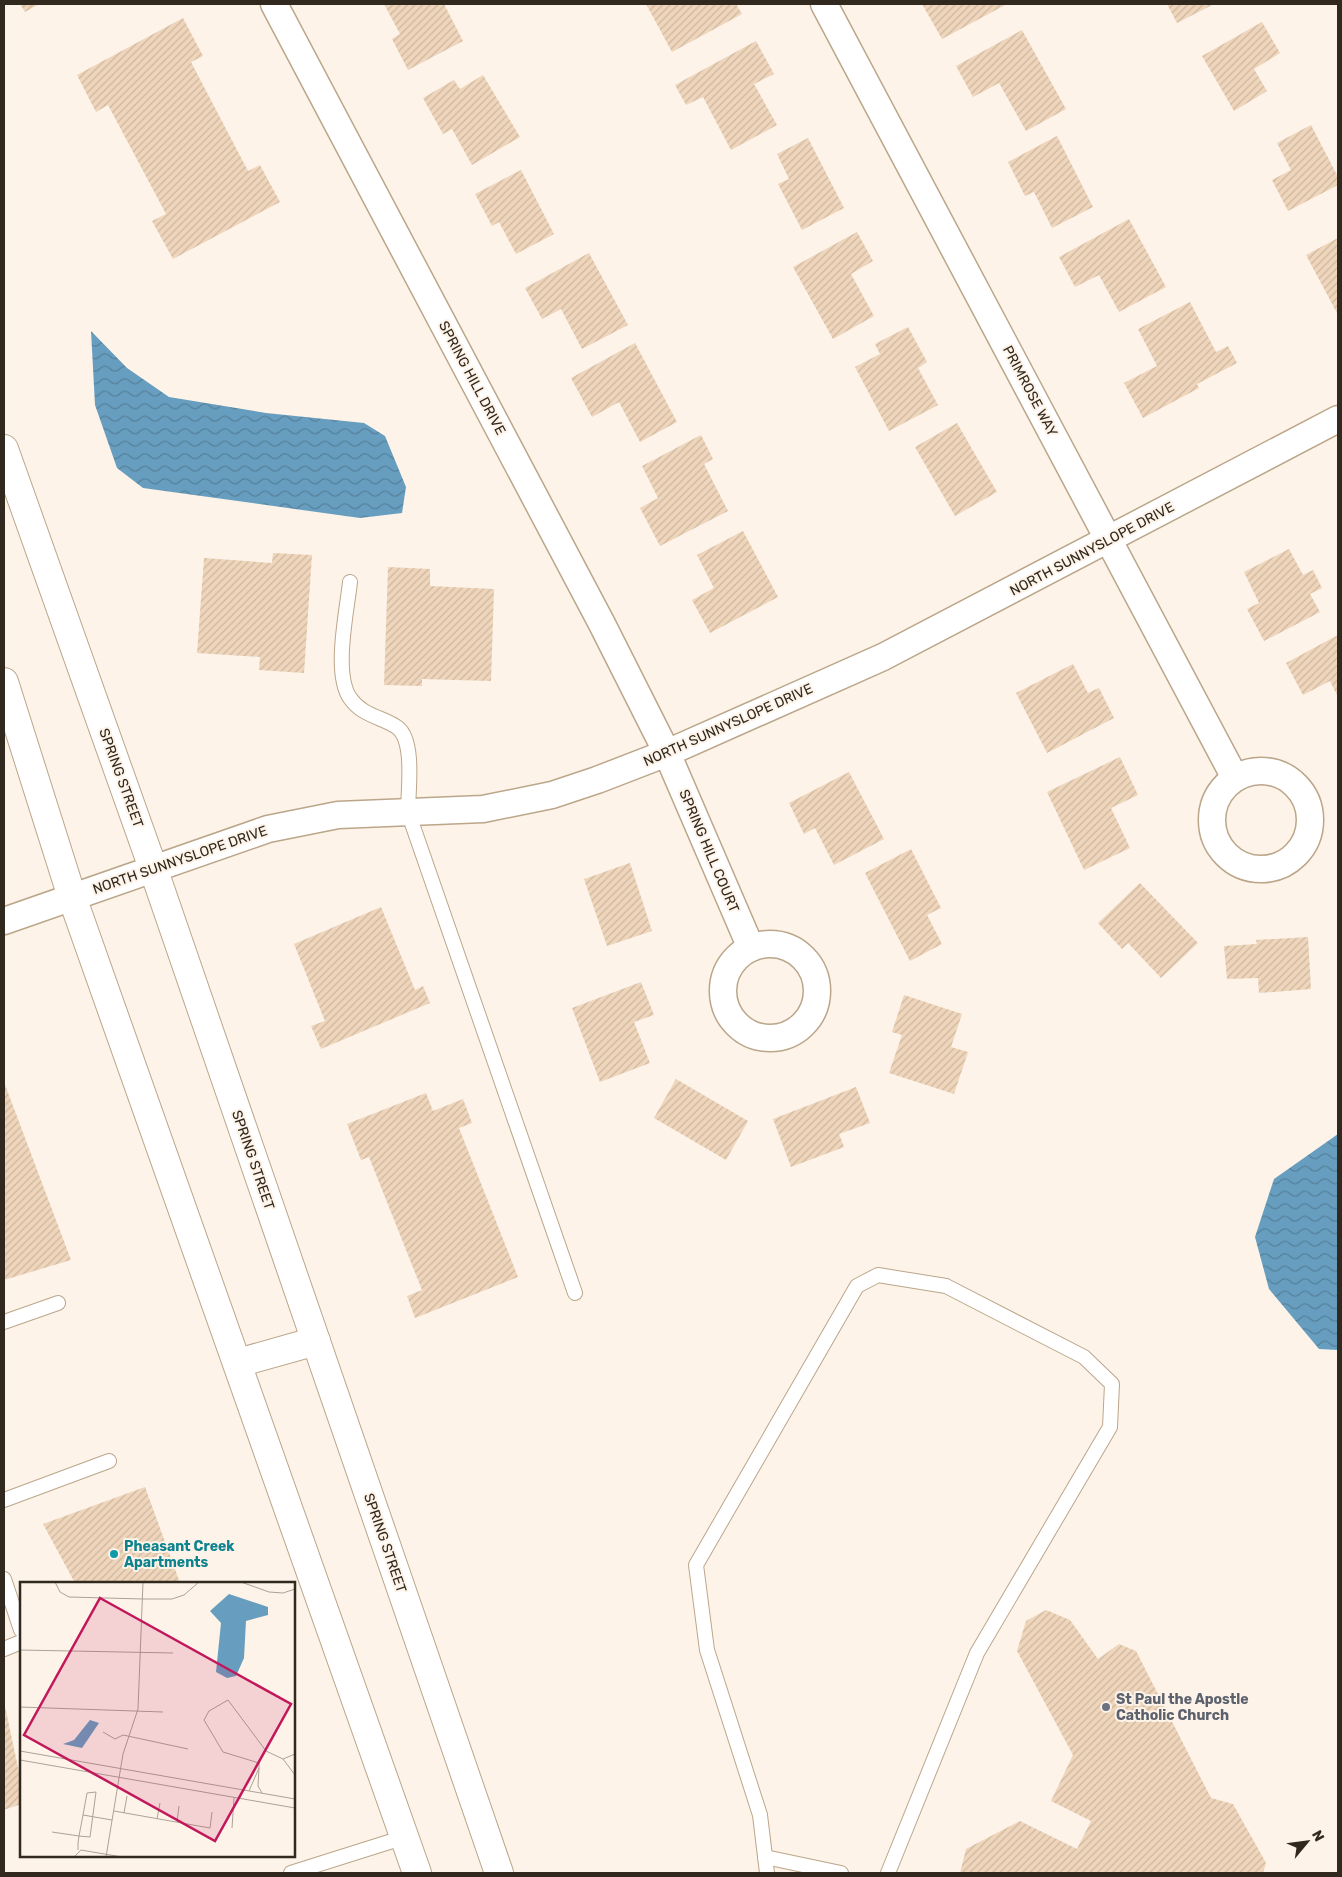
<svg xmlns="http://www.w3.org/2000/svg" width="1342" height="1877" viewBox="0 0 1342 1877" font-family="Rubik,sans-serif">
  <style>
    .water { fill: url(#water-waves) }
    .building { fill: url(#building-hatch) }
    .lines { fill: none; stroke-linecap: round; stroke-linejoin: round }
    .lane-casing { stroke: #bba68a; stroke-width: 16 }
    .street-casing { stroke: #bba68a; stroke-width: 29 }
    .secondary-casing { stroke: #bba68a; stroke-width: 30 }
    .lane { stroke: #fff; stroke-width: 14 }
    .street { stroke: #fff; stroke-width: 26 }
    .secondary { stroke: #fff; stroke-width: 28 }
    .culture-dot { fill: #0f9aa8; stroke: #fdf3e8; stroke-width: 2 }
    .worship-dot { fill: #6b7280; stroke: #fdf3e8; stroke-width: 2 }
    .labels { text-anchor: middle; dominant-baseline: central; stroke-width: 4; stroke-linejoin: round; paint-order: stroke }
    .street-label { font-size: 14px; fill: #32291e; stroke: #fdf3e8 }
    .culture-label { font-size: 14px; font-weight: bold; fill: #0d838f; stroke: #fdf3e8; text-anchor: start }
    .worship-label { font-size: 14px; font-weight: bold; fill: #5b616d; stroke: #fdf3e8; text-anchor: start }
    .inset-road { fill: none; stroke: #aca297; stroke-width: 1 }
    .view { fill: #c2185b; fill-opacity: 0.15; stroke: #c2185b; stroke-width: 2.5 }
    .inset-edge { fill: none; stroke: #32291e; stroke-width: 2.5 }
  </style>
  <defs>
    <pattern id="water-waves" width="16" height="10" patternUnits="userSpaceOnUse" patternTransform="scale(1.25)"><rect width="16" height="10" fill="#679ebf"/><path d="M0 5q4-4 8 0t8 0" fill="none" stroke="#55819b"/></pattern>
    <pattern id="building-hatch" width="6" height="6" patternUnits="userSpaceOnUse" patternTransform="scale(1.25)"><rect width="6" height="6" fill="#efd5bb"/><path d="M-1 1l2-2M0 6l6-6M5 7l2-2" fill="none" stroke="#cdb7a0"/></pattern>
  </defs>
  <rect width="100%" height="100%" fill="#fdf3e8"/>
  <g class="water">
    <path d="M91 331 127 368 169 397 266 413 364 423 385 436 406 487 402 513 360 518 143 488 117 468 95 405Z"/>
    <path d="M1338 1134V1350L1319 1349 1269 1289 1255 1237 1274 1179Z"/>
  </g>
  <g class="building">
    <path d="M20 4H39L25 12Z"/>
    <path d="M384 4H444L463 41 408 70 392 39 400 34Z"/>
    <path d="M646 4H736L742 14 672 52Z"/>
    <path d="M922 4H1007L942 39Z"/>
    <path d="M1167 4H1214L1177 23Z"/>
    <path d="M183 18 203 56 191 62 248 171 260 165 280 202 173 259 152 221 166 214 108 105 96 112 77 75Z"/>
    <path d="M1262 22 1280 53 1254 69 1267 91 1234 111 1202 56Z"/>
    <path d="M1022 30 1066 109 1026 131 999 83 973 97 956 66Z"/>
    <path d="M756 41 774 74 754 84 777 125 731 150 703 97 686 105 675 85Z"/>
    <path d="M483 75 520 137 472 165 452 129 443 134 423 98 454 80 460 89Z"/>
    <path d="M1311 125 1338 177V185L1288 211 1272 180 1291 170 1277 143Z"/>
    <path d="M1057 136 1093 207 1052 228 1034 192 1025 196 1008 162Z"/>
    <path d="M808 138 844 208 802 230 778 184 789 179 777 154Z"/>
    <path d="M521 170 554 234 516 254 499 222 492 226 475 194Z"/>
    <path d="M1129 219 1166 287 1119 312 1099 275 1075 287 1059 257Z"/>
    <path d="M857 232 873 261 851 274 874 316 833 339 793 267Z"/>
    <path d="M1338 238V312L1337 313 1306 255Z"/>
    <path d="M589 253 628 325 582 349 561 309 542 319 525 288Z"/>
    <path d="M1190 302 1216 352 1228 346 1237 363 1197 384 1199 388 1143 418 1124 383 1157 366 1138 329Z"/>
    <path d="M908 327 927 362 918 368 938 405 889 431 855 367 880 354 875 344Z"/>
    <path d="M635 343 677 422 640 442 619 402 592 417 571 378Z"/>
    <path d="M957 423 997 492 955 516 915 447Z"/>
    <path d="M701 435 713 459 704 464 728 511 660 546 640 508 658 498 642 466Z"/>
    <path d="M743 531 778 597 710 633 692 600 714 588 697 555Z"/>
    <path d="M1289 549 1303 575 1313 570 1322 588 1310 594 1320 612 1264 641 1247 609 1259 603 1244 572Z"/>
    <path d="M273 553 312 555 304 673 259 670 260 657 197 653 204 558 272 563Z"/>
    <path d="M388 567 430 569V586L494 589 491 681 422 679V686L384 685Z"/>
    <path d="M1338 635V697L1330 681 1303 695 1286 663Z"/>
    <path d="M1073 664 1088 693 1099 688 1114 718 1047 753 1016 693Z"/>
    <path d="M1120 757 1138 795 1111 808 1130 848 1084 870 1047 792Z"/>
    <path d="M849 772 884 839 834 865 815 828 804 834 789 803Z"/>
    <path d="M911 849 941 908 927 915 942 944 910 961 865 873Z"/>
    <path d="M630 863 652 931 607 946 584 879Z"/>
    <path d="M1140 883 1198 943 1161 978 1128 943 1122 949 1098 923Z"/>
    <path d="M381 907 415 990 423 986 430 1003 321 1049 311 1026 325 1021 294 944Z"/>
    <path d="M1308 937 1311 989 1259 993 1258 978 1227 979 1224 946 1257 944 1256 940Z"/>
    <path d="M641 982 654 1015 634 1022 650 1063 600 1082 572 1008Z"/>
    <path d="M904 995 962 1014 951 1047 968 1052 954 1094 889 1073 902 1035 892 1032Z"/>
    <path d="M676 1079 748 1121 726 1160 654 1118Z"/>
    <path d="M4 1082 71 1260 4 1280Z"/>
    <path d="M856 1087 870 1123 839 1134 844 1147 791 1167 773 1119Z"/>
    <path d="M426 1093 433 1111 463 1099 472 1123 459 1128 518 1277 415 1318 407 1296 422 1290 369 1157 361 1160 347 1124Z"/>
    <path d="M145 1487 180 1583H75L43 1524Z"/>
    <path d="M1046 1610 1070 1620 1098 1659 1119 1644 1136 1651 1211 1798 1233 1804 1266 1863 1263 1873H960L966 1849 1020 1821 1077 1849 1091 1821 1051 1801 1073 1755 1017 1651 1026 1621Z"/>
    <path d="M5 1706 21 1782V1804L4 1810Z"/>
  </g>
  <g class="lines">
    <g class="lane-casing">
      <g id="lane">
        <path d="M350 582C347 611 333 673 350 698 363 717 384 717 398 728 415 742 408 791 408 812L575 1293"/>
        <path d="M4 1322 58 1303"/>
        <path d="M4 1500 109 1461"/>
        <path d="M4 1579 21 1630"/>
        <path d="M4 1649 21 1642"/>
        <path d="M765 1857 841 1873"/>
        <path d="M291 1873 405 1837"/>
        <path d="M767 1873 760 1815 707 1650 696 1565 857 1286 878 1275 946 1286 1084 1357 1112 1384 1110 1427 977 1653 888 1873"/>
      </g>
    </g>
    <g class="street-casing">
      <g id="street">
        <path d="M274 4 602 624 667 753 751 948"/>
        <path d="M824 4 1235 778"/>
        <circle cx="1261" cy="820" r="49"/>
        <path d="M4 921 268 829 338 815 483 809 552 795 597 780 667 753 883 657 1338 419"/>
        <circle cx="770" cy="991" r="47"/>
      </g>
    </g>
    <g class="secondary-casing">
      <g id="secondary">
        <path d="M4 449 153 868 499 1873"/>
        <path d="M4 682 72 897 417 1873"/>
        <path d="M238 1363 316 1341"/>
      </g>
    </g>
    <use href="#lane" class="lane"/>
    <use href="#street" class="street"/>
    <use href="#secondary" class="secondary"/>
  </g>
  <circle class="culture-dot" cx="114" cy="1554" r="5"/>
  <circle class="worship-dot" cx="1106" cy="1707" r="5"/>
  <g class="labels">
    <g class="street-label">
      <text transform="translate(472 378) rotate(62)">SPRING HILL DRIVE</text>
      <text transform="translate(1030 391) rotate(62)">PRIMROSE WAY</text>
      <text transform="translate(1092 549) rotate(-28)">NORTH SUNNYSLOPE DRIVE</text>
      <text transform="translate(728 725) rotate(-24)">NORTH SUNNYSLOPE DRIVE</text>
      <text transform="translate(121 778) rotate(70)">SPRING STREET</text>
      <text transform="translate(709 851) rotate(67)">SPRING HILL COURT</text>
      <text transform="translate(180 860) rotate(-19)">NORTH SUNNYSLOPE DRIVE</text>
      <text transform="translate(253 1160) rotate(71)">SPRING STREET</text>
      <text transform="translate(385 1543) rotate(71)">SPRING STREET</text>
    </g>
    <g class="culture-label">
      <text x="124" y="1546">Pheasant Creek<tspan x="124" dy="16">Apartments</tspan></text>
    </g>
    <g class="worship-label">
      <text x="1116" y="1699">St Paul the Apostle<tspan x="1116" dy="16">Catholic Church</tspan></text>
    </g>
  </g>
  <g transform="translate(20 1582)">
    <rect width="275" height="275" fill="#fdf3e8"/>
    <path d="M209 12 248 25V33L226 39 224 76 216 94 207 96 196 90 201 41 190 29ZM70 138 79 141 62 166 43 162 54 158Z" fill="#679ebf"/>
    <path class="inset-road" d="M35 0 40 10 49 15 123 17H152L164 13 179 0M221 0 249 10 263 11 275 7M0 68 153 71M0 125 143 130M83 150 95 157 103 153 168 167M0 169 275 217M263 177 275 193M0 178 275 226M239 186V181L203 170 184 138 189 129 208 118 246 169 263 177 275 172M229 209 239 186 238 204 242 211M94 229 190 246 192 230M104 231 107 214M63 233 92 238M137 237 140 221M157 240 159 224M212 246 214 216M32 250 59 254 70 255 76 210 67 211 63 233 59 254 58 261V268M54 275 61 268 102 275M86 275 103 172 118 127 123 0"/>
    <path class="view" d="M80 16 271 122 195 259 4 153Z"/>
    <rect width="275" height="275" class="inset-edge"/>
  </g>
  <rect width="1342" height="1877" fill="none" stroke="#32291e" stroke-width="10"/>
  <g transform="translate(1307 1842) rotate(61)" stroke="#fdf3e8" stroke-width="4" paint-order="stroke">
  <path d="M0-4L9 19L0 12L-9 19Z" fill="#32291e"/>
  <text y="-8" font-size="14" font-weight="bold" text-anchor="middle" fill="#32291e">N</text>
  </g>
</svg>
